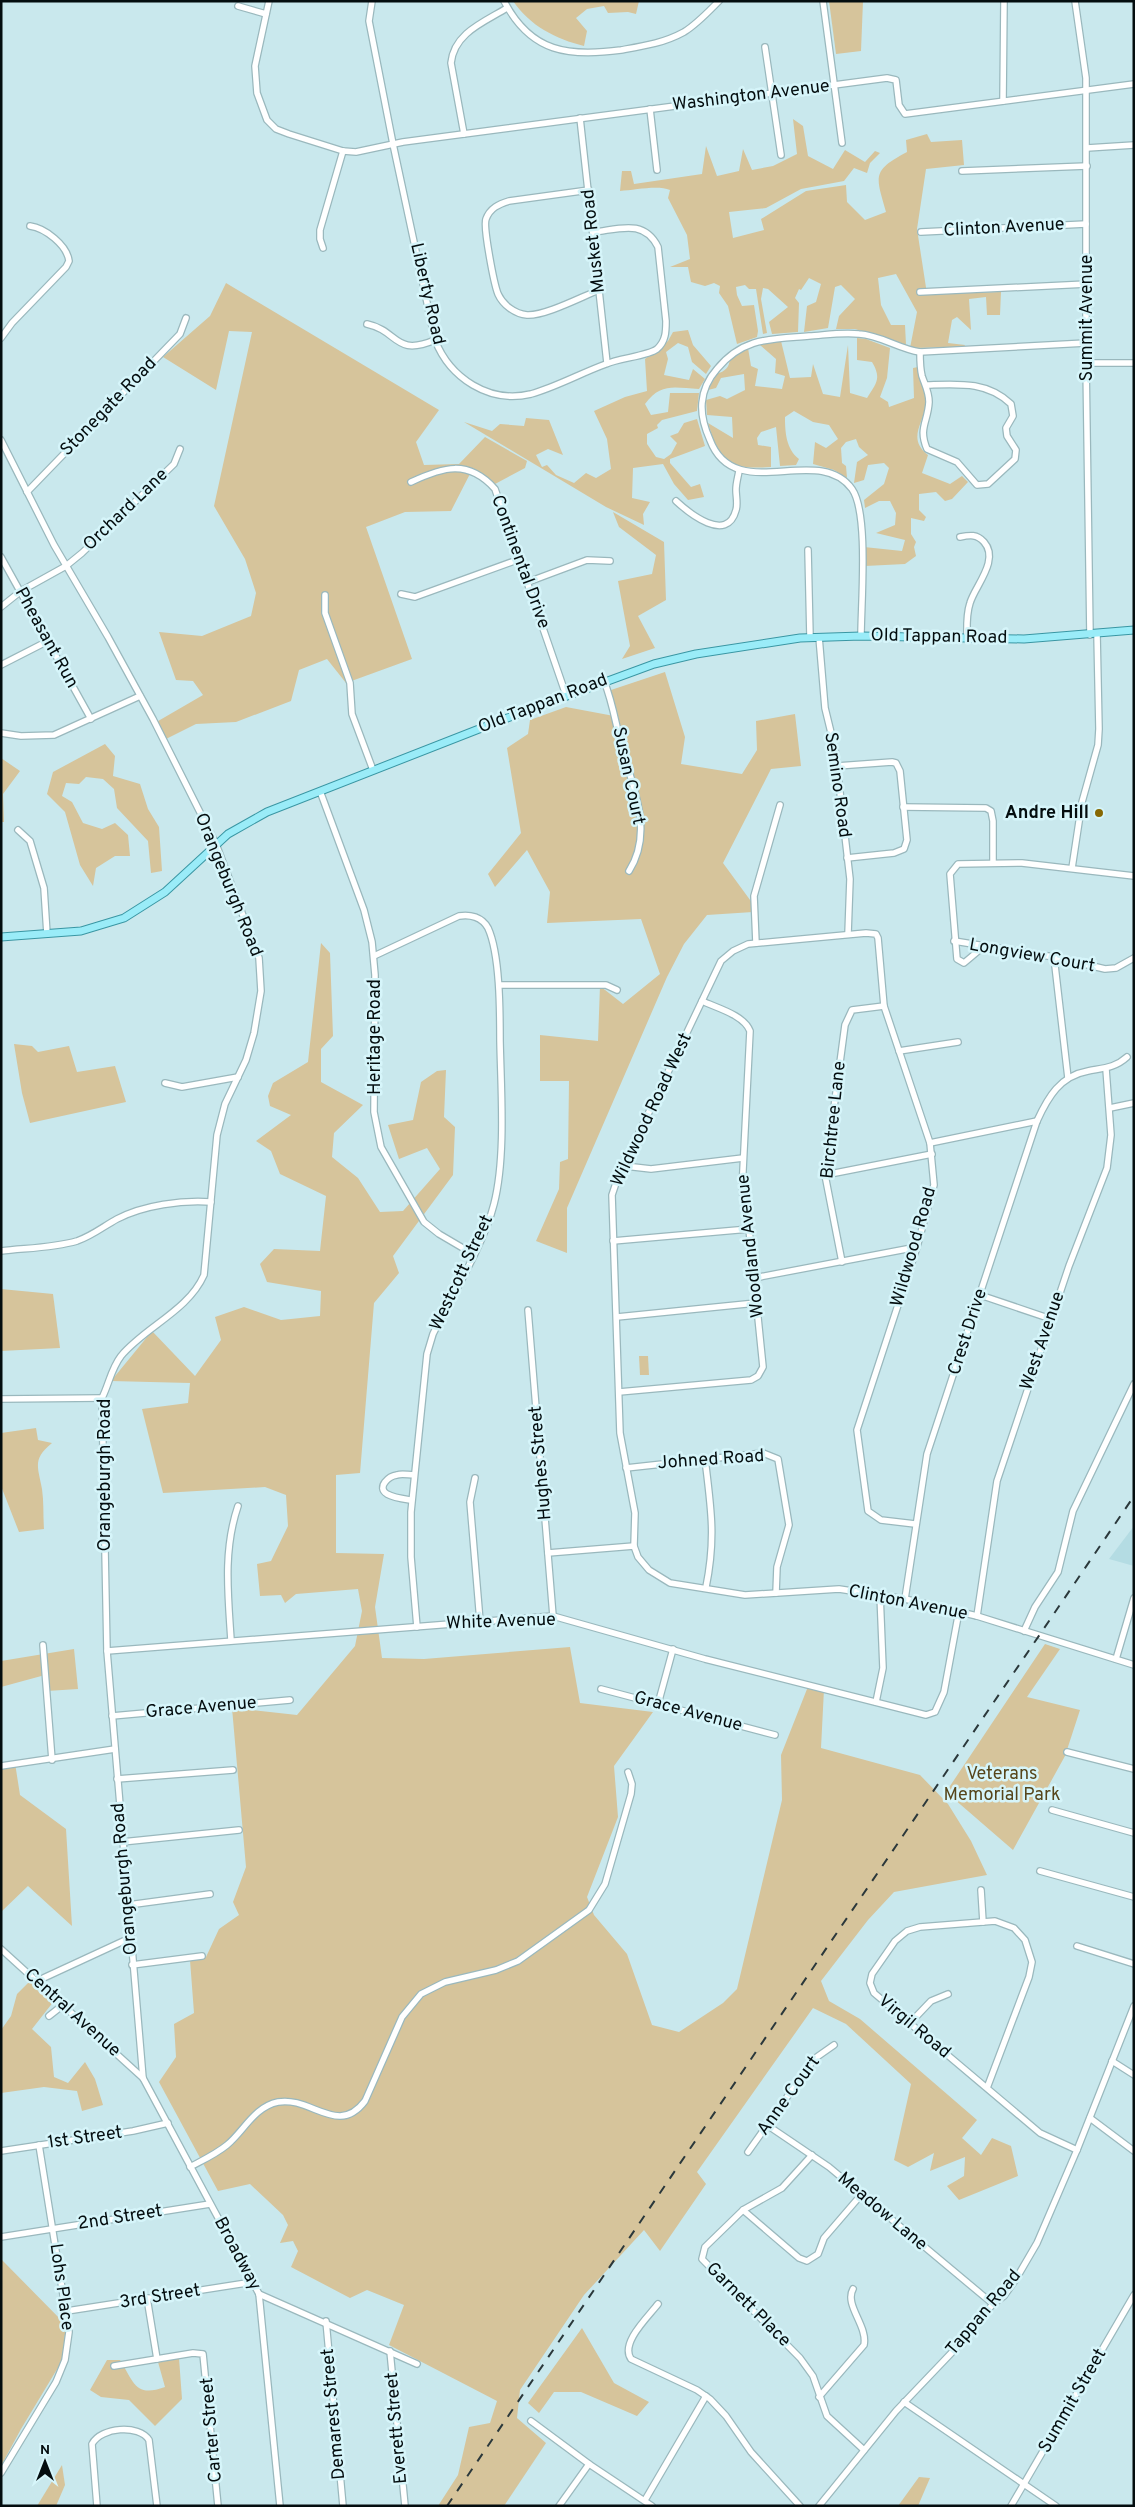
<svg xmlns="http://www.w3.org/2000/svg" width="1135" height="2507" viewBox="0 0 1135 2507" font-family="Overpass,sans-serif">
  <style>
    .built { fill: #b4dce3 }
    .green { fill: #d6c49b }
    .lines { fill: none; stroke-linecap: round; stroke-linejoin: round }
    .minor-casing { stroke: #9ab8bd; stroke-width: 8 }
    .major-casing { stroke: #3a96a3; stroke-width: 9 }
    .minor { stroke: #fff; stroke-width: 5.5 }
    .major { stroke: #9aecf8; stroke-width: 7 }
    .rail { stroke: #2b383b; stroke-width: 2; stroke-dasharray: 9 9; stroke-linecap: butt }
    .poi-dot { fill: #876803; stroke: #d6f5fa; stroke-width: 2 }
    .labels { text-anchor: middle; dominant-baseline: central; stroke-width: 5; stroke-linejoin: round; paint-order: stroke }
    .street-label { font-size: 18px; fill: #040d0f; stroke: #d6f5fa }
    .poi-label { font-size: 18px; font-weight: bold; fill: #040d0f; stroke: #d6f5fa; text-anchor: end }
    .park-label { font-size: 18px; fill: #56451a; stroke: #d6f5fa }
  </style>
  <rect width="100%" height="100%" fill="#c9e8ed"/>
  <path class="built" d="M1134 1526V1566L1109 1559Z"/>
  <g class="green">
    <path d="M513 1H639L636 14 628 12 608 13 604 6 587 9 576 18 587 31 584 46C556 39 530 26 513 1Z"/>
    <path d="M829 1H863L861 51 836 54Z"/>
    <path d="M793 119 803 126 808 156 833 169 845 150 865 162 875 151 880 153 870 163 867 173 854 168 844 181 801 189 766 208 729 212 733 238 764 230 761 219 806 191 846 185 847 202 865 220 886 212C876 176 871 171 907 152L906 140 927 134 931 142 962 140 964 165 926 169 917 229 927 294 1001 292 1000 315H987L986 297 969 299 971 330 957 317 952 320 948 343 965 345 964 347 910 348 917 312 896 274 878 278 881 305 891 325H905L906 345 855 329H836L839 316 855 299 841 285 835 287 828 328 804 332 807 306 816 302 821 284 809 278 801 290 799 289 795 298 799 303 798 332 772 334 769 322 788 307 768 289 763 288 761 299 767 333 763 334 756 289H749L745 285 736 287 737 295 742 306 754 305 758 331 757 337 737 344 728 306 719 293 720 286 714 283 705 286 691 282 688 267H670L690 259 687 235 668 198 670 190C658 185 635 190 620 191L622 171H631L634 184 702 174 706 146 717 176 739 171 743 149 752 170 773 166 797 154Z"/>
    <path d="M226 283 439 410 416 442 424 465 459 464 485 437 527 461 525 468 495 484 473 468 451 511 405 512 366 527 412 659 346 683 327 659 299 670 291 701 236 722 196 724 162 741 153 724 203 695 193 681 176 680 159 632 202 636 251 616 256 593 245 559 214 506 252 332 229 331 216 390 163 357 210 316Z"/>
    <path d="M688 330 693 345 711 366 706 374 692 362 688 347 678 343 666 352 668 359 664 375 689 380 693 369 705 379 699 389C675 388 661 382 645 404L651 415 668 412 670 393H699L697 411 662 420 657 425 658 428 647 434V444L656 457 664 459 671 454 677 443 670 436 678 433 684 423 697 419 705 446 670 459V463L691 487 700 484 704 497 688 500 674 484 663 464 633 468 632 498 650 502 643 514 644 525 606 507 464 422 492 431 500 424 524 426 526 418 549 420 563 455 548 449 536 455 542 467 547 465 556 475 574 483 586 473 596 478 611 469 607 439 594 411 625 397 647 391 645 359 668 341 673 332Z"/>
    <path d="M857 338 866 339 890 348 887 378 880 397 888 402 889 407 914 398 913 368 918 367C922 379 927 392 926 405 923 424 907 439 928 455L922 473 950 484 962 476 968 482 952 499 945 501 936 492 919 494V510L926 517 924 521 911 518V534L916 542 914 547 916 556 905 564 865 566 864 547 902 551 905 540 876 533 895 525 896 513 890 501H879L865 508 864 500 884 484 889 468 884 463 868 465 864 480 854 483 857 462 868 455 859 447 856 439 846 442 841 448 842 463 846 466 847 478 834 470 813 464 815 442 826 448 838 439 829 425 813 422 794 411 785 417C785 432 786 449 799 459L796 465 780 466 776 427 761 432 757 438 758 445 771 447V467C729 470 720 463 708 423L733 438 732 417 707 415 706 400 720 396 727 399 745 390 744 374 721 378 716 388 708 390 717 374C725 371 729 368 730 359L748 348 751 366 758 369 755 386 782 389 785 376 775 373 776 359 760 345 781 341 790 378 811 377 813 364 823 394 840 397 848 345 850 393 867 398C876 383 882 379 872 362L857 360Z"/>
    <path d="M613 512 664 542 666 600 638 616 655 648 622 659 630 646 618 581 652 574 656 555 619 527Z"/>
    <path d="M665 672 685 737 681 764 742 774 757 750 756 721 795 714 801 766 771 769 723 863 753 904V912L707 915 684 944 667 977 567 1208V1253L536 1241 559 1189 560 1162 568 1159 569 1081H540V1035L598 1041 600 986 623 1004 660 974 641 919 547 923 550 892 527 850 495 887 488 874 521 833 507 748 528 734 530 720 566 707 614 716 608 691Z"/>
    <path d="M105 744 115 756 113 776 140 784 148 809 159 827 162 871 151 873 148 841 117 808 114 789 103 779 86 777 79 784 66 783 62 796 72 802 83 823 102 829 115 823 128 835 130 856H115L96 868 93 886 80 865 65 812 47 794 53 772Z"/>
    <path d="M1 758 20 771 3 794 4 822H1Z"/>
    <path d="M321 943 330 953 333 1036 321 1049V1082L363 1105 334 1133 332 1157 358 1178 380 1212 403 1211 440 1169 427 1148 399 1159 388 1125 413 1120 421 1082 437 1071 446 1070 444 1117 455 1127 453 1175 393 1256 399 1273 374 1303 360 1473 336 1475V1553L384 1554 375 1607 382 1658 424 1659 570 1647 580 1703 653 1712 614 1766 618 1817 587 1897 594 1915 627 1954 652 2025 679 2032 723 2003 737 1989 782 1800 781 1755 809 1684 824 1689 821 1748 920 1775 948 1804 971 1841 987 1875 894 1892 868 1920 821 1981 829 2001 860 2019 977 2120 962 2138 981 2155 992 2138 1011 2146 1018 2176 959 2200 947 2186 964 2176 965 2157 930 2171 934 2153 908 2167 894 2160 911 2084 846 2024 813 2008 697 2172 706 2184 660 2251 644 2230 584 2295 520 2390 517 2418 546 2443 504 2506H438L458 2475 469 2427 490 2423 497 2401 389 2345 404 2305 367 2290 350 2298 291 2267 298 2251 293 2241 280 2243 288 2225 283 2215 250 2184 218 2191 159 2082 176 2057 174 2024 194 2013 190 1960 206 1957 219 1929 239 1915 233 1902 246 1867 232 1708 297 1715 355 1646 362 1611 358 1589 296 1594 285 1603 281 1595 260 1596 257 1564 271 1561 288 1526 286 1495 265 1487 163 1493 142 1409 188 1403 190 1383 111 1381 152 1331 195 1376 221 1340 215 1317 244 1307 281 1320 320 1316 321 1291 267 1282 260 1264 274 1249 320 1251 326 1196 280 1174 271 1151 256 1141 291 1115 270 1106 268 1096 273 1083 308 1062Z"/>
    <path d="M14 1044 32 1046 38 1052 69 1046 77 1072 115 1066 126 1102 30 1123 22 1093Z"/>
    <path d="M1 1289 53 1294 60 1348 1 1351Z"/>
    <path d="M639 1356H648L649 1375H640Z"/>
    <path d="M36 1428 38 1440 52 1443C32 1459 38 1467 42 1489 44 1502 43 1516 44 1529L19 1532 1 1486V1433Z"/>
    <path d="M1045 1644 1060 1649 1027 1697 1080 1710 1065 1756 1013 1850 946 1792Z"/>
    <path d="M74 1649 78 1689 47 1691 45 1675 1 1687V1661Z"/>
    <path d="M15 1763 20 1795 66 1829 72 1926 28 1886 1 1912V1766Z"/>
    <path d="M30 1981 54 2001 32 2029 51 2047 54 2077 68 2083 85 2062 95 2079 103 2105 82 2111 77 2091 44 2087 1 2093V2030L11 2016 17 1994Z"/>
    <path d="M1 2259 66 2325 62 2361 21 2429 1 2466Z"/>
    <path d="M582 2328 614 2383 649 2402 637 2416 581 2392H554L539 2413 528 2403Z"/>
    <path d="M179 2358 182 2399 155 2426 129 2400 101 2397 90 2390 107 2360H120C134 2382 135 2398 165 2387L158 2362Z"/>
    <path d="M62 2465 65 2485 56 2506H37Z"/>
    <path d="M919 2477 930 2478 918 2506H898Z"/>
  </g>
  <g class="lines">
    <g class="minor-casing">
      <g id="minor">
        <path d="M269 1 255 66 257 93 267 120 276 129 289 134 343 151 356 152 403 142 887 78 896 80 899 105 905 114 1134 84"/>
        <path d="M372 1 369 21 393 144 435 340C450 378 489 404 531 394 556 387 581 373 606 364 619 358 648 356 657 349 666 341 666 331 666 321L658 247C644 219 620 229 594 232"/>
        <path d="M504 1C531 53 569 57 621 50 644 46 664 43 684 32 697 24 708 12 719 1"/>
        <path d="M823 1 842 143"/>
        <path d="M1075 1 1086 78V363L1090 635"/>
        <path d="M238 6 266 14"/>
        <path d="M765 47 781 155"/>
        <path d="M1003 101 1004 1"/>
        <path d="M650 109 657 170"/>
        <path d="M580 118 607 363"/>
        <path d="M464 134 451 63C454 33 484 22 507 8"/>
        <path d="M1087 148 1134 145"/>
        <path d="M962 171 1087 166"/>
        <path d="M589 190 509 201C499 204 490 208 486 219 483 227 494 284 498 294 503 305 515 314 527 315 545 316 581 297 599 290"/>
        <path d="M921 232 1086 224"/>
        <path d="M323 248 320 239V230L343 151"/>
        <path d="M920 292 1087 284"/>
        <path d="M367 324C399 331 394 357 435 340"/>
        <path d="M1 338 12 323 66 267 69 261C67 245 45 228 30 226"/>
        <path d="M920 352C920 359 920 368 922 376 925 385 929 392 929 402 928 422 918 428 927 449L957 462 977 485 988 484 1015 459 1016 450 1007 436 1006 428 1013 416 1011 404C987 381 958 384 927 385"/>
        <path d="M1086 363H1134"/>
        <path d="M1 440 54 545 108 637 153 719 216 844 259 958 261 991 254 1033 246 1060 225 1104 217 1135 204 1275C188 1311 145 1327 121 1356 111 1369 109 1384 102 1398L107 1651 143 2078"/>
        <path d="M411 482C443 467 468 459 495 489L566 695"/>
        <path d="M27 492 180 334 186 318"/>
        <path d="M676 501C689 513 727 544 736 510 738 504 736 496 736 490 736 483 738 477 739 471"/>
        <path d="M960 537C970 535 977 534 984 542 1000 560 975 586 970 603 966 615 967 626 967 638"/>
        <path d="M808 550 810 637"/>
        <path d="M1 557 91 719"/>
        <path d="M528 582 587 560 610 561"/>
        <path d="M401 594 415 597 520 559"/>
        <path d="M325 595V613L350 683 352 714 373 770"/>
        <path d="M1 607 21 591 66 566 82 553 174 464 180 449"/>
        <path d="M861 636C861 604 869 513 852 489 818 442 735 506 710 440 705 429 701 416 702 403 703 391 709 378 717 369 743 337 772 339 809 336 825 335 843 332 859 334 880 335 899 349 920 352L1086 343"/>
        <path d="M819 637 825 708 835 749 850 879 848 934"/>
        <path d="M1 665 48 641"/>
        <path d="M604 681C613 703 616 726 622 748 633 788 654 832 629 871"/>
        <path d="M1 733 21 736 54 735 140 696"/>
        <path d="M837 766 892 762 896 763 900 771 907 840 904 849 894 853 847 858"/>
        <path d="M320 791 364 910 372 942 375 975 374 1112 381 1147 424 1222 439 1234 473 1254"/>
        <path d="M903 807 986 808 991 811 993 821V863"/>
        <path d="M18 830 30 841 44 888 47 934"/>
        <path d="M1072 868 1082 802 1098 745 1099 729 1097 634"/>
        <path d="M954 941 1054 957 1105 969 1116 968 1134 958"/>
        <path d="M756 943 754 896 780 805"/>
        <path d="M983 947 964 963 957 959 950 874 958 864 1022 863 1134 876"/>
        <path d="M374 956 459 916C470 914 482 917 488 928 500 954 500 1011 500 1041 501 1090 506 1157 494 1204 484 1244 452 1296 433 1334L427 1354 411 1512V1557L417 1627"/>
        <path d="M1054 957 1068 1078"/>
        <path d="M499 985H606L617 990"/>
        <path d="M899 1051 958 1042"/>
        <path d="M165 1083 182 1087 238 1077"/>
        <path d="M1110 1108 1134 1103"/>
        <path d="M930 1143 1037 1121"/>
        <path d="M625 1166 651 1169 743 1158"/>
        <path d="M825 1175 932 1154"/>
        <path d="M613 1241 749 1229"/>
        <path d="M1 1251C26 1248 53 1248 77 1241 92 1236 104 1226 117 1219 144 1205 182 1200 211 1202"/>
        <path d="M842 1262 825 1175 845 1025 852 1010 884 1006"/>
        <path d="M754 1278 917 1247"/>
        <path d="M980 1295 1051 1319"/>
        <path d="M528 1310 553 1616"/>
        <path d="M617 1317 756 1303"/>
        <path d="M619 1392 751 1380 758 1376 763 1367 749 1229 742 1190 750 1031C744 1015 717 1008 702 1001"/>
        <path d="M1 1399 102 1398"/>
        <path d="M705 1459C711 1508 716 1538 706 1587"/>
        <path d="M626 1468 763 1453 778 1459 789 1525 777 1567 776 1593"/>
        <path d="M475 1478 470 1502 480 1621"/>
        <path d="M411 1500C404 1499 394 1498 387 1494 376 1487 389 1476 397 1475 402 1473 408 1475 414 1475"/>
        <path d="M915 1524 881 1520 868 1511 857 1430 917 1247 934 1185 930 1143 884 1006 878 938 876 934 866 933 748 944 733 951 721 961 618 1177 612 1195 620 1433 635 1513 634 1546 638 1557 649 1570 670 1583 745 1595 839 1589 905 1599 977 1616 1134 1665"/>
        <path d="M548 1553 634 1546"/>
        <path d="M905 1599 927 1454 1037 1121C1048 1097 1060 1076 1088 1071 1103 1068 1115 1068 1127 1057"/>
        <path d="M977 1616 997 1481 1069 1266 1107 1168 1111 1135 1106 1069"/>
        <path d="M1024 1631 1035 1607 1058 1572 1073 1511 1134 1384"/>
        <path d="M231 1640C228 1594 223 1550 238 1506"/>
        <path d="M43 1645 52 1760"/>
        <path d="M107 1651 553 1616 705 1659 926 1715 935 1712 944 1692 959 1611"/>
        <path d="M1116 1659 1134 1598"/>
        <path d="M601 1689 775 1735"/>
        <path d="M876 1702 883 1668 880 1594"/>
        <path d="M658 1704 673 1649"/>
        <path d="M112 1716 290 1700"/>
        <path d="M1067 1752 1134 1769"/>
        <path d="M1 1766 115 1749"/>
        <path d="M117 1779 233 1770"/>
        <path d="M1052 1810 1134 1833"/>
        <path d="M122 1842 239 1830"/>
        <path d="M1040 1871 1134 1897"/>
        <path d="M981 1890 983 1922"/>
        <path d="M128 1905 210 1894"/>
        <path d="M1077 1946 1134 1964"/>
        <path d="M1 1949 143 2078 259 2294 280 2506"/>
        <path d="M132 1965 202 1956"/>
        <path d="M37 1981 130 1938"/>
        <path d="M49 2016 63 2005"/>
        <path d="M910 2023 931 2001 948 1994"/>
        <path d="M1112 2061 1134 2075"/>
        <path d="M987 2088 1029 1977 1032 1962 1025 1940 1014 1928 995 1921 920 1927 907 1931 895 1941 872 1974 870 1983 874 1993 1040 2133 1077 2150"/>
        <path d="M1090 2118 1134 2151"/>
        <path d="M767 2125 829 2167 993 2304"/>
        <path d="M1 2151 133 2131 168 2123"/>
        <path d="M748 2152 814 2059 834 2045"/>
        <path d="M812 2155 782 2188 743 2210 705 2247 702 2259 800 2358 813 2376 827 2416 864 2450"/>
        <path d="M190 2167C203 2160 216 2154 227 2145 244 2131 254 2107 278 2102 311 2096 338 2137 365 2101L402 2017 421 1994 445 1982 496 1970 518 1961 589 1910 605 1884 631 1794 632 1784 628 1772"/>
        <path d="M743 2210 799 2258 807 2261 818 2254 824 2238 861 2195"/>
        <path d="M1 2237 210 2204"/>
        <path d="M259 2294 417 2364"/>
        <path d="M147 2298 157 2359"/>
        <path d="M658 2304C648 2317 620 2343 631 2359L697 2390 710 2399 726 2416 751 2452 800 2506"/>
        <path d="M67 2311 253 2282"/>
        <path d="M326 2321 343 2506"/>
        <path d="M390 2351 405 2506"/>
        <path d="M114 2366 193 2353 203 2354 218 2506"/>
        <path d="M819 2397 864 2345C868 2326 844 2305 853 2289"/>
        <path d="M904 2402 1056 2506"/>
        <path d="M531 2421 589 2464 652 2506"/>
        <path d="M1 2473 56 2382 65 2360 69 2332 39 2145"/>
        <path d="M645 2500 706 2396"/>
        <path d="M97 2506 92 2444C101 2427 139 2424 149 2440L157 2506"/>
        <path d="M559 2506 589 2464"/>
        <path d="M819 2506 896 2411 958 2346 993 2304 1004 2296 1016 2279 1037 2243 1077 2150 1134 2006"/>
        <path d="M1011 2506 1134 2295"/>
      </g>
    </g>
    <g class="major-casing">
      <path id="major" d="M1 937 81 931 124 918 165 892 228 834 267 812 502 720 654 664 696 654 800 638 861 636 1024 639 1134 630"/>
    </g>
    <use href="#minor" class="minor"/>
    <use href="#major" class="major"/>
    <path class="rail" d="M447 2506 1134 1496"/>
  </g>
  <circle class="poi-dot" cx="1099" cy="813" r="5"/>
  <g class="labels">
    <g class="street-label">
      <text transform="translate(751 96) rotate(-7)">Washington Avenue</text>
      <text transform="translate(1004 228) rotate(-3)">Clinton Avenue</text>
      <text transform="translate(594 241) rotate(-96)">Musket Road</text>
      <text transform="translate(427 294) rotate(77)">Liberty Road</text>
      <text transform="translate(1087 318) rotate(-90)">Summit Avenue</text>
      <text transform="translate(109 407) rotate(-46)">Stonegate Road</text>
      <text transform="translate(126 510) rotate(-44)">Orchard Lane</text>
      <text transform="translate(520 562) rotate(70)">Continental Drive</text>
      <text transform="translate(939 637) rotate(1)">Old Tappan Road</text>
      <text transform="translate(46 638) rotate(61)">Pheasant Run</text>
      <text transform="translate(543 704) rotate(-21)">Old Tappan Road</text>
      <text transform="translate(628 776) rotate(78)">Susan Court</text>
      <text transform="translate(837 785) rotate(82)">Semino Road</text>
      <text transform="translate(228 885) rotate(68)">Orangeburgh Road</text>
      <text transform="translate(1032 956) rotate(10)">Longview Court</text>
      <text transform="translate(375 1037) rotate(-90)">Heritage Road</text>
      <text transform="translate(652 1110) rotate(-65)">Wildwood Road West</text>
      <text transform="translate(834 1120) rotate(-84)">Birchtree Lane</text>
      <text transform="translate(751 1246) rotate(-96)">Woodland Avenue</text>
      <text transform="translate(914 1247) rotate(-74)">Wildwood Road</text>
      <text transform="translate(462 1273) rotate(-65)">Westcott Street</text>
      <text transform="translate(968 1332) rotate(-72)">Crest Drive</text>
      <text transform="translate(1043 1341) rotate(-71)">West Avenue</text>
      <text transform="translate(711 1460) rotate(-4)">Johned Road</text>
      <text transform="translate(541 1463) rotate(-95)">Hughes Street</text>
      <text transform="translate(105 1475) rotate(-90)">Orangeburgh Road</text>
      <text transform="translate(908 1603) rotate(11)">Clinton Avenue</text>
      <text transform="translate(501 1622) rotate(-2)">White Avenue</text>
      <text transform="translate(201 1708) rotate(-5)">Grace Avenue</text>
      <text transform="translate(688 1712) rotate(15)">Grace Avenue</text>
      <text transform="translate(125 1879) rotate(-95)">Orangeburgh Road</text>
      <text transform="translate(72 2013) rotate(42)">Central Avenue</text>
      <text transform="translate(914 2027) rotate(40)">Virgil Road</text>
      <text transform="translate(789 2096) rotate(-54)">Anne Court</text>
      <text transform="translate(85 2138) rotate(-8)">1st Street</text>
      <text transform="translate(882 2212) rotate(40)">Meadow Lane</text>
      <text transform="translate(120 2218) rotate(-9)">2nd Street</text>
      <text transform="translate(237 2254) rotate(62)">Broadway</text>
      <text transform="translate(61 2287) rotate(82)">Lohs Place</text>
      <text transform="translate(160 2297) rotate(-9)">3rd Street</text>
      <text transform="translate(748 2305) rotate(45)">Garnett Place</text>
      <text transform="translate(984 2313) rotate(-50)">Tappan Road</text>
      <text transform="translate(1073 2401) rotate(-60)">Summit Street</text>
      <text transform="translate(334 2414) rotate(-95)">Demarest Street</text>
      <text transform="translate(397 2428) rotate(-95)">Everett Street</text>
      <text transform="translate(212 2430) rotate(-95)">Carter Street</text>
    </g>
    <g class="poi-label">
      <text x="1089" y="813">Andre Hill</text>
    </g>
    <g class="park-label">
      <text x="1002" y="1774">Veterans<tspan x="1002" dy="21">Memorial Park</tspan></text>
    </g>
  </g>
  <rect width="1135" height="2507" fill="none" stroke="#040d0f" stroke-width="5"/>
  <g transform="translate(45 2462)" stroke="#d6f5fa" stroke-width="4" paint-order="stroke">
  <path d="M0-4L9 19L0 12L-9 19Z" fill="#040d0f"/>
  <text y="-8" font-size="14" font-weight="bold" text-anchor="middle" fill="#040d0f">N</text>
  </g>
</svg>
